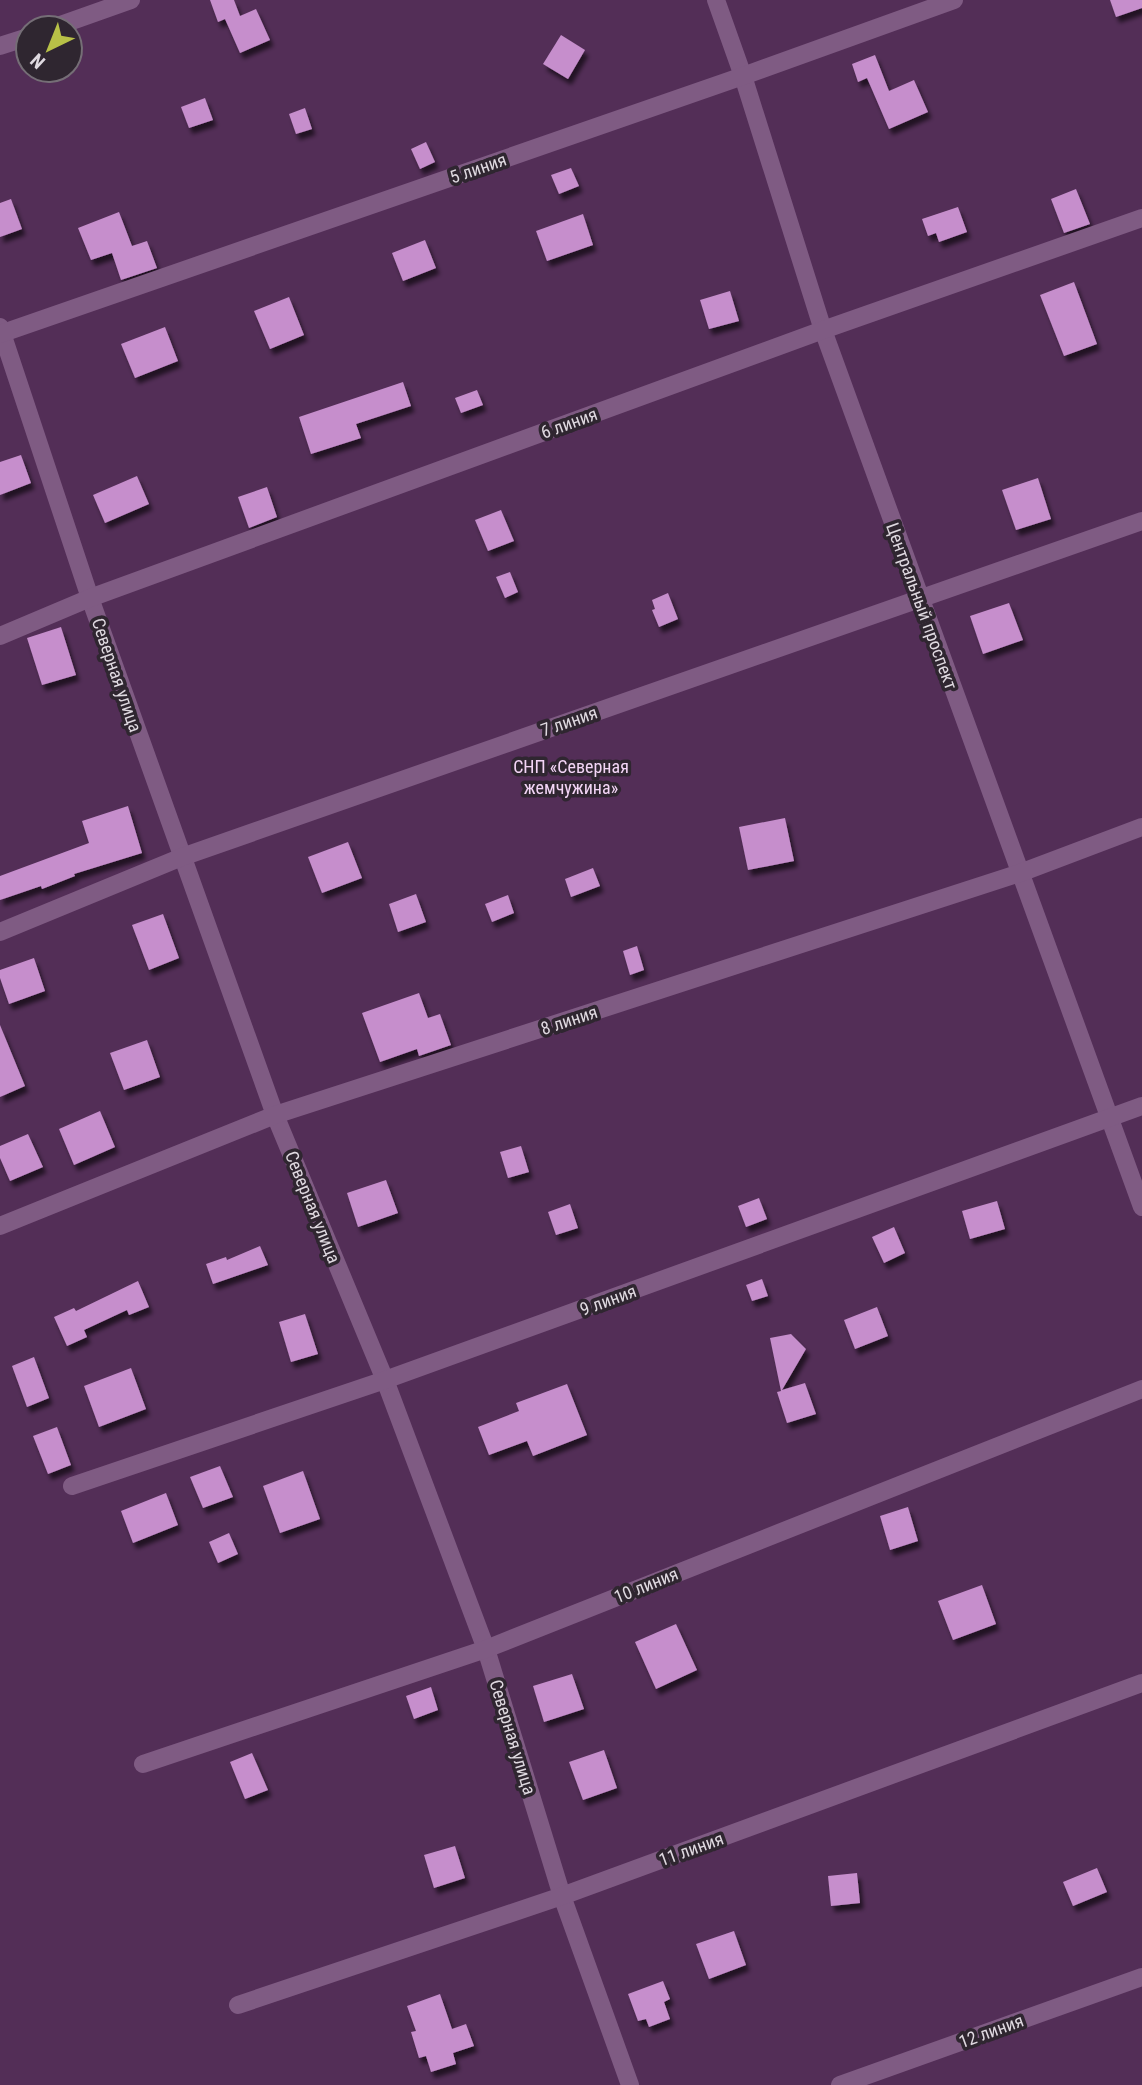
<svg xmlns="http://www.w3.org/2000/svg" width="1142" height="2085" viewBox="0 0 1142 2085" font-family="'Roboto Condensed',sans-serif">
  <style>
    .green { fill: #532e57; fill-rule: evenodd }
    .building { fill: #c68ecc; filter: url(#shadow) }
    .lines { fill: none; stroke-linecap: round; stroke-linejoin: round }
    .street { stroke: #7f5b83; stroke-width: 18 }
    .labels { text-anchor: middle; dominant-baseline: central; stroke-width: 7; stroke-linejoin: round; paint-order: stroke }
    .street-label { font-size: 18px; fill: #dfd9e0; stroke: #2f2630 }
    .park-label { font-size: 18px; fill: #f3d5f6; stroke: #2f2630 }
  </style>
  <defs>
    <filter id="shadow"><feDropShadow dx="3.5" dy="6" stdDeviation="2" flood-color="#0009"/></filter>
  </defs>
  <rect width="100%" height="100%" fill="#39303a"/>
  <path class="green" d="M0 0H1142V2085H0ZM28 28H70V70H28Z"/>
  <g class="building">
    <path d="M210 0H234L240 16 256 9 270 40 240 53 225 19 218 22Z"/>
    <path d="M1110 0H1142V8L1116 17Z"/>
    <path d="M561 35 585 50 568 79 543 64Z"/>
    <path d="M875 55 889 91 914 80 928 112 889 129 867 78 858 82 852 64Z"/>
    <path d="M205 98 213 120 189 128 181 107Z"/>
    <path d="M305 108 312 129 296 134 289 114Z"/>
    <path d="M426 142 435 162 420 169 411 149Z"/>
    <path d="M571 168 579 186 559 194 551 175Z"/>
    <path d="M1076 189 1090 224 1064 233 1051 199Z"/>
    <path d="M11 199 22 229 0 237V203Z"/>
    <path d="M958 207 967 232 939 242 936 233 928 236 922 219Z"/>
    <path d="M119 212 132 246 147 241 157 268 121 280 112 253 91 260 78 228Z"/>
    <path d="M583 214 593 245 547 261 536 231Z"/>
    <path d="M425 240 436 268 403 281 392 253Z"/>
    <path d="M1074 282 1097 344 1064 356 1040 295Z"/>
    <path d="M730 291 739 321 709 329 700 300Z"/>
    <path d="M289 297 304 335 270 349 254 311Z"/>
    <path d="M165 327 178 361 135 378 121 344Z"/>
    <path d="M403 382 411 406 356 424 361 438 311 454 299 417Z"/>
    <path d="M477 390 483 405 461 413 455 398Z"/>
    <path d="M21 455 31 483 0 495V462Z"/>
    <path d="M137 476 149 504 105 523 93 495Z"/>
    <path d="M1038 478 1051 519 1016 530 1002 490Z"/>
    <path d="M267 487 277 517 249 528 238 497Z"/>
    <path d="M501 510 514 541 488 551 475 520Z"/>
    <path d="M510 572 518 592 505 598 496 577Z"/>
    <path d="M668 593 678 619 659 627 652 610 655 609 652 600Z"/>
    <path d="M1009 603 1023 640 983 654 970 616Z"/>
    <path d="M61 627 76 675 42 685 27 638Z"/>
    <path d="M128 806 142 853 74 874 75 876 42 889 41 886 0 900V876L89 843 82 821Z"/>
    <path d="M785 818 794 861 748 870 739 827Z"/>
    <path d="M348 842 362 878 322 893 308 857Z"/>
    <path d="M593 868 600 886 571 897 565 879Z"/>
    <path d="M416 894 426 922 398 932 389 904Z"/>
    <path d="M508 895 514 913 492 922 485 904Z"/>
    <path d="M163 914 179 958 149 970 132 925Z"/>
    <path d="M637 946 644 970 630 975 623 951Z"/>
    <path d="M34 958 45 991 9 1004 0 978V970Z"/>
    <path d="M419 993 428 1018 440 1014 451 1045 419 1056 417 1049 380 1062 362 1013Z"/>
    <path d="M0 1025 25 1086 0 1097Z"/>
    <path d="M147 1040 160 1077 124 1090 110 1053Z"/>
    <path d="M100 1111 115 1147 74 1165 59 1129Z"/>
    <path d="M28 1134 43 1167 10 1181 0 1158V1146Z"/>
    <path d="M521 1146 529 1172 508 1178 500 1152Z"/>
    <path d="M386 1180 398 1213 358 1227 347 1193Z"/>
    <path d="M759 1198 767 1219 746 1227 738 1206Z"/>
    <path d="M997 1201 1005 1229 970 1239 962 1211Z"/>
    <path d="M570 1204 578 1228 556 1235 548 1212Z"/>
    <path d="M894 1227 905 1253 884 1263 872 1237Z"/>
    <path d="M260 1246 268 1265 213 1284 206 1264 226 1257 227 1260Z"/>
    <path d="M762 1279 768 1296 752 1301 746 1285Z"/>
    <path d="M138 1281 149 1307 129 1315 127 1310 84 1330 87 1337 67 1346 54 1317 74 1308 76 1311Z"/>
    <path d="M877 1307 888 1336 855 1349 844 1320Z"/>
    <path d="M305 1314 318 1354 291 1362 279 1322Z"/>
    <path d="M791 1334 806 1349 782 1390 805 1383 816 1414 787 1423 777 1392 781 1391 770 1338Z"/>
    <path d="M34 1357 49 1398 27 1407 12 1366Z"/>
    <path d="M131 1368 146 1409 99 1427 84 1386Z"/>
    <path d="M567 1384 587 1435 533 1456 527 1441 489 1455 478 1427 519 1411 516 1403Z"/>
    <path d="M57 1427 71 1465 48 1474 33 1436Z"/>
    <path d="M220 1466 233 1497 203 1508 190 1477Z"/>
    <path d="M303 1471 320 1519 280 1533 263 1486Z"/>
    <path d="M166 1493 178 1525 133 1543 121 1511Z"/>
    <path d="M908 1507 918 1541 890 1550 880 1516Z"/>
    <path d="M229 1533 238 1554 218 1563 209 1542Z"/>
    <path d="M982 1585 996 1624 953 1640 938 1601Z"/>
    <path d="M676 1624 697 1670 656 1689 635 1642Z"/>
    <path d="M572 1674 584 1709 544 1722 533 1686Z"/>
    <path d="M431 1687 438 1710 414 1719 406 1696Z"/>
    <path d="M604 1750 617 1788 583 1800 569 1762Z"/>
    <path d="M252 1753 268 1790 245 1799 230 1762Z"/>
    <path d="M455 1846 465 1878 434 1888 424 1855Z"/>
    <path d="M1097 1868 1107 1892 1073 1906 1063 1882Z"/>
    <path d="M857 1873 860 1903 831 1906 828 1876Z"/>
    <path d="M734 1931 746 1965 709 1979 696 1944Z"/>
    <path d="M663 1981 670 1999 664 2002 670 2019 649 2027 646 2019 638 2021 628 1994Z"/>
    <path d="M440 1994 452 2029 466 2024 474 2046 453 2053 456 2064 431 2072 426 2056 419 2058 411 2032 416 2031 407 2006Z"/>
  </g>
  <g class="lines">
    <g class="street">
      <path d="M716 0 743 76 823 330 1142 1207"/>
      <path d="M52 28 131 0"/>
      <path d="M0 46 28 37"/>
      <path d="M0 327 90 598 275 1115 385 1380 486 1649 562 1896 630 2085"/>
      <path d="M0 334 743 76 954 0"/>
      <path d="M0 636 90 598 823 330 1142 218"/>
      <path d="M0 932 182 857 1142 521"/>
      <path d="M0 1226 275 1115 1020 873 1142 827"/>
      <path d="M72 1486 385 1380 1142 1106"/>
      <path d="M143 1764 486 1649 1142 1389"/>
      <path d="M238 2005 562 1896 1142 1683"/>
      <path d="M840 2085 1142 1977"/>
    </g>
  </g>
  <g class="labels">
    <g class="street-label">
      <text transform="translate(478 168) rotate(-19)">5 линия</text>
      <text transform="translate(569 423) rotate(-20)">6 линия</text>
      <text transform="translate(922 606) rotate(70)">Центральный проспект</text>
      <text transform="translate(117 675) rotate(71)">Северная улица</text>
      <text transform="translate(569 721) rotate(-19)">7 линия</text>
      <text transform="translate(569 1020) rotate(-18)">8 линия</text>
      <text transform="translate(313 1207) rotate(68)">Северная улица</text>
      <text transform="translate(608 1300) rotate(-20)">9 линия</text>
      <text transform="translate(646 1585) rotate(-22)">10 линия</text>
      <text transform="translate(513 1737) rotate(73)">Северная улица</text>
      <text transform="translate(691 1849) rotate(-20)">11 линия</text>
      <text transform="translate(991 2031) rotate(-20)">12 линия</text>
    </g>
    <g class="park-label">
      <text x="571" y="766">СНП «Северная<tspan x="571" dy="21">жемчужина»</tspan></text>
    </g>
  </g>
  <g transform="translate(49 49) rotate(223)"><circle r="33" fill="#2f2630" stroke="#756e76" stroke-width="2"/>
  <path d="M0-5L12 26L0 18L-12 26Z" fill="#b8c147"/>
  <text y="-10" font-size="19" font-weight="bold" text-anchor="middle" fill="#dfd9e0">N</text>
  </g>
</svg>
